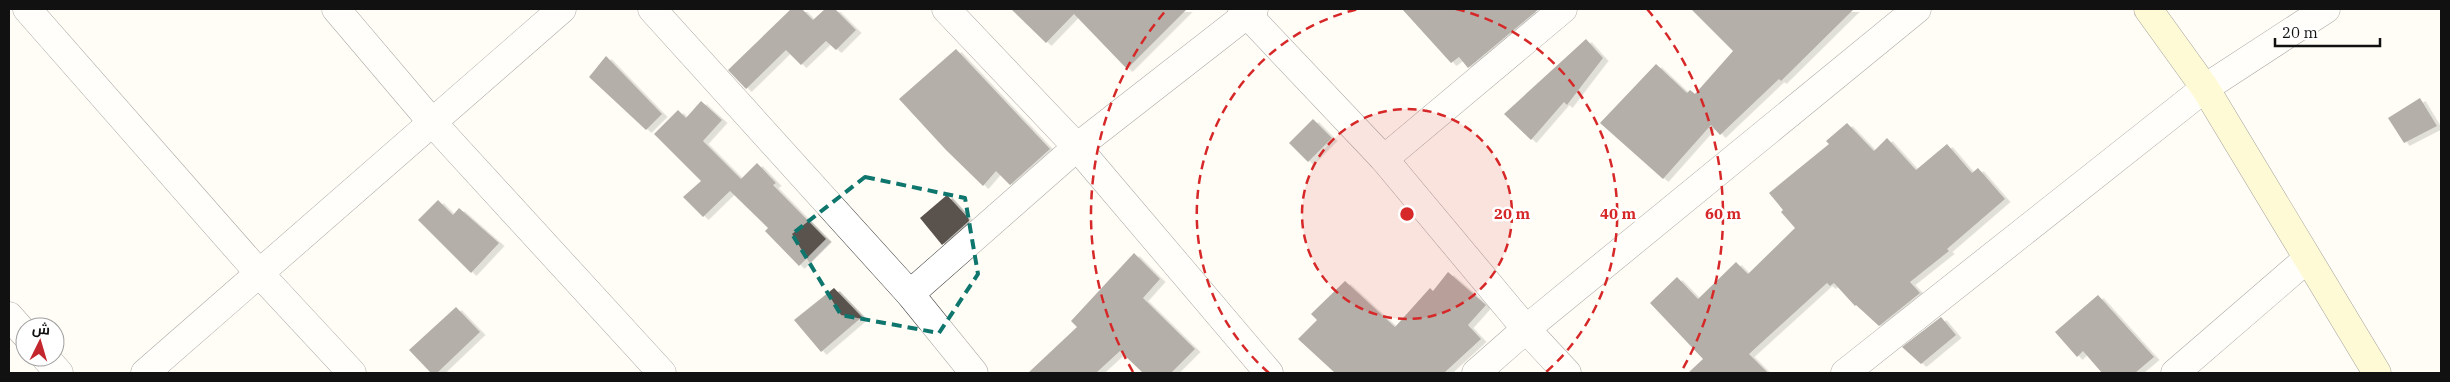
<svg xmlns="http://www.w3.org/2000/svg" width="2450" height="382" viewBox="0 0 2450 382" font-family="'IBM Plex Serif',Cairo,serif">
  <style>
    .building { fill: #5a524d; filter: url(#shadow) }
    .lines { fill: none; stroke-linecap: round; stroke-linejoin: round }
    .street-casing { stroke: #444; stroke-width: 29 }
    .secondary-casing { stroke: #333; stroke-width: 29 }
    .street { stroke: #fff; stroke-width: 28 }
    .secondary { stroke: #fff6b0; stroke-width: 28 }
    .marked { fill: none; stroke: #0f766e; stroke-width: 4; stroke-dasharray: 10 6; stroke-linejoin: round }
    .ring { fill: none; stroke: #d62828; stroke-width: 2.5; stroke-dasharray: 9 6 }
    .centre { fill: #d62828; stroke: #fff; stroke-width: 2.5 }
    .ring-label { font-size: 15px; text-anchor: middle; font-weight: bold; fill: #d62828; stroke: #fff; stroke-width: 5; stroke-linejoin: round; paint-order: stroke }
  </style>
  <defs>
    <filter id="shadow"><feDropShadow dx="5.5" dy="3" stdDeviation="0" flood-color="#0004"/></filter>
  </defs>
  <rect width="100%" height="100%" fill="#fffdf5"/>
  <g class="building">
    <path d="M791 9H802L813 20 825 9H835L856 30 836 50 826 41 801 65 786 50 746 89 728 70Z"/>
    <path d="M1011 9H1187L1127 69 1074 14 1046 43Z"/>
    <path d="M1402 9H1539L1468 68 1459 57 1451 63Z"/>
    <path d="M1691 9H1854L1781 81 1779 79 1720 135 1711 125 1663 179 1600 123 1656 64 1687 93 1690 90 1695 94 1733 51Z"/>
    <path d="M1586 39 1603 58 1567 105 1564 102 1531 140 1504 114Z"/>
    <path d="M956 49 1050 149 1010 185 996 171 983 186 946 150 899 99Z"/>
    <path d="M606 56 662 114 646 130 589 77Z"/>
    <path d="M2420 98 2437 126 2404 143 2388 118Z"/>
    <path d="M701 101 722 120 703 141 741 179 757 163 776 183 773 185 826 239 799 266 765 231 768 228 730 191 703 217 683 197 701 181 654 134 678 110 686 118Z"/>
    <path d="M1313 119 1332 138 1308 162 1289 143Z"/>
    <path d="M1847 123 1874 151 1887 138 1916 170 1947 144 1972 173 1978 168 2005 199 1947 249 1949 251 1910 282 1920 293 1879 326 1856 305 1855 306 1834 283 1830 286 1827 283 1749 354 1768 373H1688L1703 359 1650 303 1677 277 1698 299 1736 262 1748 274 1795 228 1781 212 1783 210 1769 193 1829 144 1826 141Z"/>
    <path d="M947 195 970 220 942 245 920 218Z"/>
    <path d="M438 200 453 215 459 208 499 243 471 273 418 220Z"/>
    <path d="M1134 253 1160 279 1143 298 1195 349 1171 373H1143L1120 351 1096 373H1028L1077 327 1071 321Z"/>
    <path d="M1448 272 1486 305 1468 325 1481 339 1444 373H1335L1298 339 1317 320 1311 314 1345 281 1395 327 1430 288 1433 291Z"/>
    <path d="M834 288 862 317 821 352 794 320Z"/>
    <path d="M2098 295 2154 357 2135 373H2102L2083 351 2077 357 2055 332Z"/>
    <path d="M456 307 480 332 437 373H431L409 350Z"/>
    <path d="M1941 317 1956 335 1921 364 1902 347Z"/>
  </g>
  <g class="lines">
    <g class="street-casing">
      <g id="street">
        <path d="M27 9 259 273 352 373"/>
        <path d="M336 9 431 121 662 373"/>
        <path d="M652 9 910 294 974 373"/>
        <path d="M946 9 1077 147 1269 373"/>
        <path d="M1242 9 1384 159 1526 329 1567 373"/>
        <path d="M1384 159 1563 9"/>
        <path d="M910 294 1077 147 1254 9"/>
        <path d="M9 316 25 334"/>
        <path d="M45 357 59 373"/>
        <path d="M145 373 562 9"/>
        <path d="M1476 373 1526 329 1917 9"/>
        <path d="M1845 373 2205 88 2326 9"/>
        <path d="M2175 373 2307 259"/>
      </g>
    </g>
    <g class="secondary-casing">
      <path id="secondary" d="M2148 9 2205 88 2377 373"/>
    </g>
    <use href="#street" class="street"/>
    <use href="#secondary" class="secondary"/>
  </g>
  <path d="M0 0H2450V382H0ZM865 177 965 198 978 274 939 333 841 315 792 234Z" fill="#fffdf5" fill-opacity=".55" fill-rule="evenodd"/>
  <path class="marked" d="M865 177 965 198 978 274 939 333 841 315 792 234Z"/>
  <circle cx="1407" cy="214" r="105" fill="#d62828" fill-opacity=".12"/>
  <g class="ring">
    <circle cx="1407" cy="214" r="105"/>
    <path d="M1269 373A211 211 0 0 1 1358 9M1456 9A211 211 0 0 1 1545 373"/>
    <path d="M1133 372A316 316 0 0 1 1167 9M1647 9A316 316 0 0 1 1681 372"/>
  </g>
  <circle cx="1407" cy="214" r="8" class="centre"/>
  <g class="ring-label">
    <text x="1512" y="219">20 m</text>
    <text x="1618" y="219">40 m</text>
    <text x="1723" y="219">60 m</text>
  </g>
  <rect width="2450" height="382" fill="none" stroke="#111111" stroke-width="20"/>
  <g transform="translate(40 342) rotate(5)"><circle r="24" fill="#ffffff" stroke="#a0a0a0"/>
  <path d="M0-4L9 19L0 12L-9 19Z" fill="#c4262e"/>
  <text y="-8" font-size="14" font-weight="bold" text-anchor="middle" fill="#111111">ش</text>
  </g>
  <path d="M2275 38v8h105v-8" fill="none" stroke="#111111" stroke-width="2.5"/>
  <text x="2282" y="38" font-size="15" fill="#111111" stroke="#ffffff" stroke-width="4" paint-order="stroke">20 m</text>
</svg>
